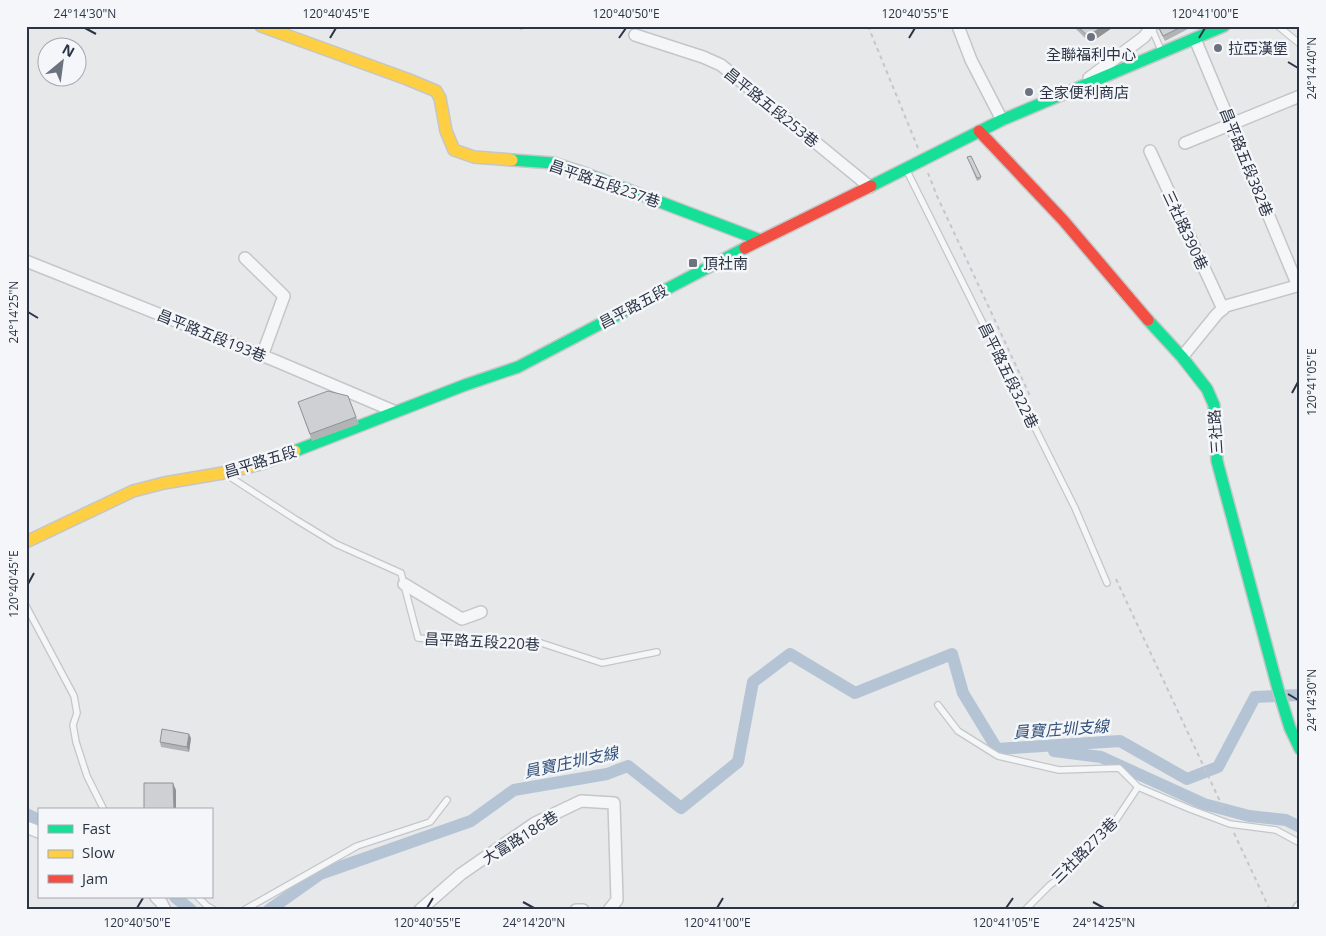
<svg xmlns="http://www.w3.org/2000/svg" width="1326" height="936" viewBox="0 0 1326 936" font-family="'Open Sans','Noto Sans TC',sans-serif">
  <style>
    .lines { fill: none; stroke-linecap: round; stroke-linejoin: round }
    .canal { stroke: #b4c4d5; stroke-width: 12 }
    .lane-casing { stroke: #c4c6c8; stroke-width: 8 }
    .street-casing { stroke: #c4c6c8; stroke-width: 14 }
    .fast-casing { stroke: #c4c6c8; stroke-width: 14 }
    .slow-casing { stroke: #c4c6c8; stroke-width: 14 }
    .jam-casing { stroke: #c4c6c8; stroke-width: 14 }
    .path { stroke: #c5c6ca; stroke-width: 2; stroke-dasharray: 4 4; stroke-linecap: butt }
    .lane { stroke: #f5f6f7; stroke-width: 5.5 }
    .street { stroke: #f5f6f7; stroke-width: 11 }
    .fast { stroke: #16e098; stroke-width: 11 }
    .slow { stroke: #ffcf43; stroke-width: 11 }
    .jam { stroke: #f24e42; stroke-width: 11 }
    .wall { fill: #b1b3b5 }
    .shaded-wall { fill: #909294 }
    .building { fill: #ced0d3; stroke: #909294 }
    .ticks { fill: none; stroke: #2b3445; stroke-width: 2 }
    .poi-dot { fill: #6c737f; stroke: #f4f6f9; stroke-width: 2 }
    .labels { text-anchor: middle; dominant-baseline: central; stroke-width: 5; stroke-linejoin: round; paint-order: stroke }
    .poi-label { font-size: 15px; fill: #2b3445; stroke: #f4f6f9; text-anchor: start }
    .street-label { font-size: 15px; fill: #2b3445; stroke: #f4f6f9 }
    .water-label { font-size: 16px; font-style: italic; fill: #34527a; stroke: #f4f6f9 }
    .neatline { fill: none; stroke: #2b3445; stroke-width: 2 }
    .ticks-label { font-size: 12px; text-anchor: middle; fill: #2b3445 }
  </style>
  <rect width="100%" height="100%" fill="#e6e8ea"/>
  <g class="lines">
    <g class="canal">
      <path d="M1054 751 1101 757 1204 804 1249 816 1286 820 1300 827"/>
      <path d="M26 814 39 820"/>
      <path d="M175 897 191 910"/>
      <path d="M269 910 320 874 471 821 514 790 607 774 628 766 681 808 738 762 753 682 790 654 855 693 952 654 963 693 997 749 1120 741 1187 779 1218 767 1255 697 1300 695"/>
    </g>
    <g class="lane-casing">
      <g id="lane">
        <path d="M1278 26 1300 44"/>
        <path d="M1151 27 1161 50"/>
        <path d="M907 171 1075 508 1107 583"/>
        <path d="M227 475 295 519 336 544 401 573 418 638 474 643 538 642 602 663 657 652"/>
        <path d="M26 606 74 696 77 713 73 725 76 742 87 776 104 810"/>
        <path d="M938 705 958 731 998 756 1059 770 1119 768 1138 787 1190 809 1230 824 1276 830 1300 843"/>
        <path d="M198 897 207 906 214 910"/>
        <path d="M244 910 357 846 430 822 447 800"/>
        <path d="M1025 910 1050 885 1061 877 1114 823 1138 787"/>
      </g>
    </g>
    <g class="street-casing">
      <g id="street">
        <path d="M958 26 971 60 1002 120"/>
        <path d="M635 35 703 57 721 65 870 187"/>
        <path d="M1195 39 1298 286"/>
        <path d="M1089 78 1144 37 1152 26"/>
        <path d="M1185 143 1300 96"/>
        <path d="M1150 151 1223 309"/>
        <path d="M245 258 284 296 262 356"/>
        <path d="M26 261 276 361 396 412"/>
        <path d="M1182 357 1217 314 1226 306 1300 285"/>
        <path d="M404 584 462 619 481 612"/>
        <path d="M26 827 39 832"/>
        <path d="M156 897 161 902 165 910"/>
        <path d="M420 910 461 874 535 823 581 801 614 803 617 900 609 910"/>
        <path d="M576 910H583"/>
        <path d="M1298 910 1300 907"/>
      </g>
    </g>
    <g class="fast-casing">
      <g id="fast">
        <path d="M512 160 553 163 584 173 760 240"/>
        <path d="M871 186 1002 120 1224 26"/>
        <path d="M1148 320 1182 357 1207 389 1214 405 1217 461 1278 689 1290 728 1300 749"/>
        <path d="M295 451 465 385 518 367 745 248"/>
      </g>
    </g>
    <g class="slow-casing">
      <g id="slow">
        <path d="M261 26 407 79 436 91 440 98 446 131 454 150 474 157 512 160"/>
        <path d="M26 542 133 491 164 483 223 473 261 464 295 451"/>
      </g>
    </g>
    <g class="jam-casing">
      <g id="jam">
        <path d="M979 131 1063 220 1148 320"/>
        <path d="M745 248 871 186"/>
      </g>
    </g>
    <g class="path">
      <path d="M868 26 918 148"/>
      <path d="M928 173 937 196 1031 398"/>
      <path d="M1116 579 1225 812"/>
      <path d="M1234 833 1270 910"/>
    </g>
    <use href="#lane" class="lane"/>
    <use href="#street" class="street"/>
    <use href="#fast" class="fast"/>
    <use href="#slow" class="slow"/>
    <use href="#jam" class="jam"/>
  </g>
  <g class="wall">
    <path d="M513 26H523L522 30Z"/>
    <path d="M1075 26H1115L1090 43 1076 29Z"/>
    <path d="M1157 26H1187L1188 29 1165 41Z"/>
    <path d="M971 156 981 179 977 181 967 157Z"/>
    <path d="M348 396 359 424 312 441 298 402Z"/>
    <path d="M191 738 189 752 161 747 160 742Z"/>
  </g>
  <g class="shaded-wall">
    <path d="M1103 26H1115L1090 43 1088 36Z"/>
    <path d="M189 734 191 738 189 752 187 747Z"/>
    <path d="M173 783 176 790V810H174Z"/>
  </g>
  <g class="building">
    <path d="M1077 26H1103L1088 36Z"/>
    <path d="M1158 26H1183L1163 36Z"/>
    <path d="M971 156 981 177 977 178 967 157Z"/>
    <path d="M328 391 348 396 356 417 310 434 298 402Z"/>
    <path d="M162 729 189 734 187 747 160 742Z"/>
    <path d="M144 783H173L174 810H144Z"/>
  </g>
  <path class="ticks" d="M85 28 96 34M330 38 336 28M619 38 626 28M909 38 915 28M1199 38 1205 28M1288 62 1298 68M28 312 38 318M1292 393 1298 382M28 584 34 573M1288 694 1298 700M523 902 534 908M1093 902 1104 908M137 908 143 898M427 908 433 898M717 908 723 898M1006 908 1013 898"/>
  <g class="poi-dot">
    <circle cx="1091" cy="37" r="5"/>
    <circle cx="1218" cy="48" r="5"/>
    <circle cx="1029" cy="92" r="5"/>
    <rect x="688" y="258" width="10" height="10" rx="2.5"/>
  </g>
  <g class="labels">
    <g class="poi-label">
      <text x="1228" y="48">拉亞漢堡</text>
      <text x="1091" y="54" text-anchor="middle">全聯福利中心</text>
      <text x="1039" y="92">全家便利商店</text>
      <text x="703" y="263">頂社南</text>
    </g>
    <g class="street-label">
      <text transform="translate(772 107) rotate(39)">昌平路五段253巷</text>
      <text transform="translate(1247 162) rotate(68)">昌平路五段382巷</text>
      <text transform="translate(605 183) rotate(19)">昌平路五段237巷</text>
      <text transform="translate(1186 230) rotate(65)">三社路390巷</text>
      <text transform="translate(633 306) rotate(-28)">昌平路五段</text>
      <text transform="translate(212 335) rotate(22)">昌平路五段193巷</text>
      <text transform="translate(1009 375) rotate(64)">昌平路五段322巷</text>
      <text transform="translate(1215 432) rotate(-94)">三社路</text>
      <text transform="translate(260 461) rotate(-17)">昌平路五段</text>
      <text transform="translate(482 641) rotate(3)">昌平路五段220巷</text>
      <text transform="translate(520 837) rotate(-32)">大富路186巷</text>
      <text transform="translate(1084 850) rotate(-45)">三社路273巷</text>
    </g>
    <g class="water-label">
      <text transform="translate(1061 729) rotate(-4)">員寶庄圳支線</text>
      <text transform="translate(571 762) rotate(-12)">員寶庄圳支線</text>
    </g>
  </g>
  <rect width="1326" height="936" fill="none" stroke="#f4f6f9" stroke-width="55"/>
  <rect x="38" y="808" width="175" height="90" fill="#f4f6f9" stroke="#a4a8b1"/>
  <rect x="48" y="825" width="25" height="8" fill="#16e098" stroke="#a4a8b1"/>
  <text x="82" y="834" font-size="15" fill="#2b3445">Fast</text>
  <rect x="48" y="850" width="25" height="8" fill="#ffcf43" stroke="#a4a8b1"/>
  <text x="82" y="858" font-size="15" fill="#2b3445">Slow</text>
  <rect x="48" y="875" width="25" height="8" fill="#f24e42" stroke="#a4a8b1"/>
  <text x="82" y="884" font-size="15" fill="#2b3445">Jam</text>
  <g transform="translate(62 62) rotate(29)"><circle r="24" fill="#f4f6f9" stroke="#a4a8b1"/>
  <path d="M0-4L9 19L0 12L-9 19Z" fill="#6c737f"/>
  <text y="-8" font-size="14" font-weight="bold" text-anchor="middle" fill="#2b3445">N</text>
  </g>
  <rect x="28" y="28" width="1270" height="880" class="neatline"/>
  <g class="ticks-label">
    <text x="85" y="18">24°14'30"N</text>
    <text x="336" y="18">120°40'45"E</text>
    <text x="626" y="18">120°40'50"E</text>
    <text x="915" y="18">120°40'55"E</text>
    <text x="1205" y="18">120°41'00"E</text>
    <text transform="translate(1312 68) rotate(-90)" y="4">24°14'40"N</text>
    <text transform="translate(14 312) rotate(-90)" y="4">24°14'25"N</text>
    <text transform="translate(1312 382) rotate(-90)" y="4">120°41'05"E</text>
    <text transform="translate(14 584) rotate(-90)" y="4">120°40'45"E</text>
    <text transform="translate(1312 700) rotate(-90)" y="4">24°14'30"N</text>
    <text x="137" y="927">120°40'50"E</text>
    <text x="427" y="927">120°40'55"E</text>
    <text x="534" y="927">24°14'20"N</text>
    <text x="717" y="927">120°41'00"E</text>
    <text x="1006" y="927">120°41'05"E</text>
    <text x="1104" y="927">24°14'25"N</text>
  </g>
</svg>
